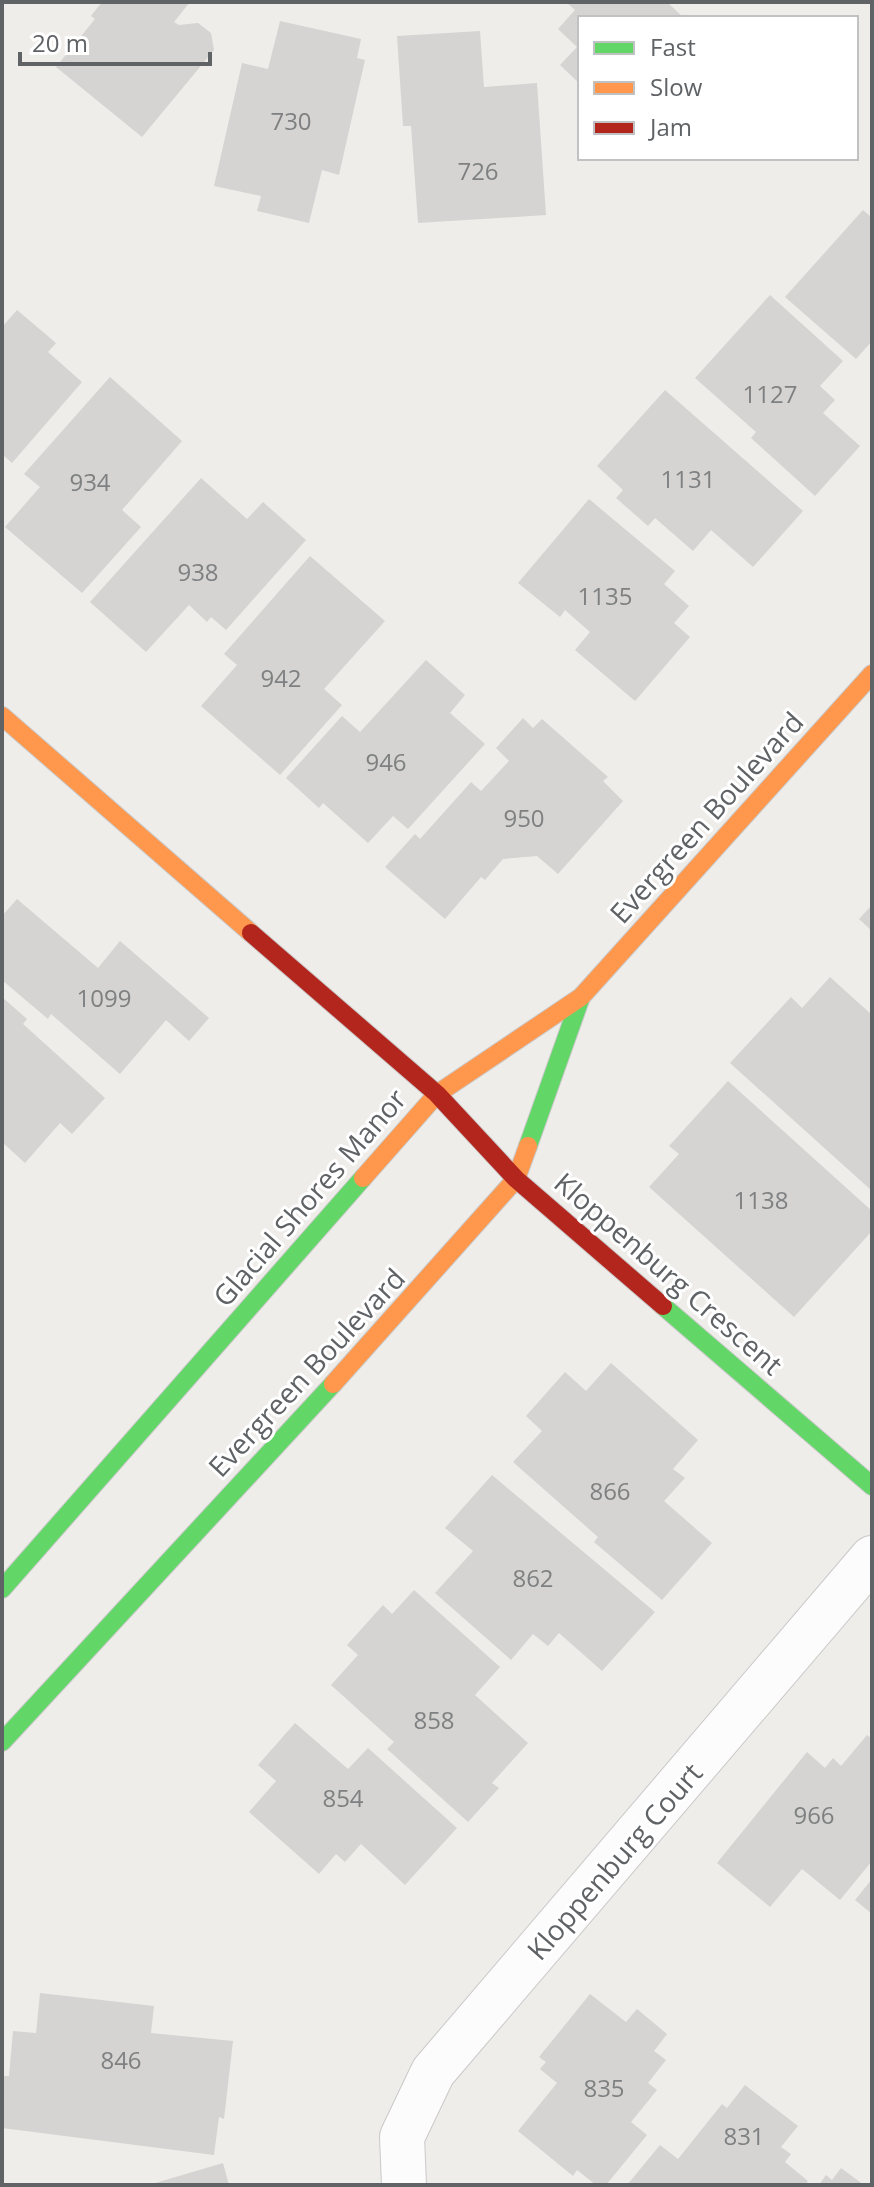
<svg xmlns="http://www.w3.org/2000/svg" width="874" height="2187" viewBox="0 0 874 2187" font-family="'Open Sans',sans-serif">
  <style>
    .building { fill: #d5d4d2 }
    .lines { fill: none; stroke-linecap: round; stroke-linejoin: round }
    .street-casing { stroke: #c9c9c9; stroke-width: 46 }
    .fast-casing { stroke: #c9c9c9; stroke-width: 20 }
    .slow-casing { stroke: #c9c9c9; stroke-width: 20 }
    .jam-casing { stroke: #c9c9c9; stroke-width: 20 }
    .street { stroke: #fdfcfc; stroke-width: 44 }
    .fast { stroke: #63d668; stroke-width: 18 }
    .slow { stroke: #ff974d; stroke-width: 18 }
    .jam { stroke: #b3261e; stroke-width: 18 }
    .labels { text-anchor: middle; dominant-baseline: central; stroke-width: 6; stroke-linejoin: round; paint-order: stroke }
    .number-label { font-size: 24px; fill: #7e8082 }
    .street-label { font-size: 28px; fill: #606366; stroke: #fff }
  </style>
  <rect width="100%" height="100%" fill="#efedea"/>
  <g class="building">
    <path d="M102 2H190L174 22 179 25 198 23 211 33 214 50 142 137 56 67 95 19 91 16Z"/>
    <path d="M566 2H667L684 18H580V84L560 65 577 47 558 29 575 10Z"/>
    <path d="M280 21 361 39 357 58 365 60 339 175 322 170 309 223 257 211 261 196 214 186 242 63 268 69Z"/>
    <path d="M480 31 484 87 537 83 546 215 418 223 411 126H403L397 36Z"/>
    <path d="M863 210 872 218V341L856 359 785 297Z"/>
    <path d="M770 295 843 361 820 386 835 400 823 413 860 446 815 496 751 438 756 432 695 378Z"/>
    <path d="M17 310 56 343 48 352 82 382 12 463 2 454V327Z"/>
    <path d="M110 377 182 441 122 510 141 527 82 593 5 527 40 487 24 474Z"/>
    <path d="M665 390 803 511 753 567 711 530 693 551 655 518 648 526 616 498 623 490 597 466Z"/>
    <path d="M201 478 247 519 263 502 306 540 226 630 211 617 207 622 189 605 146 652 90 602Z"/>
    <path d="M589 499 675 571 664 584 689 606 674 623 690 637 635 701 575 650 590 632 565 610 560 617 518 583Z"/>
    <path d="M310 556 385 621 324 689 342 705 280 775 201 706 237 665 224 654Z"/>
    <path d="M426 660 465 695 450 713 485 744 408 829 393 816 368 843 323 803 319 808 286 778 342 716 360 732Z"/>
    <path d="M523 718 533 728 542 719 608 777 603 781 623 801 558 874 537 856 503 859 485 880 481 877 445 919 385 867 415 834 420 839 471 782 481 791 509 761 496 748Z"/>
    <path d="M17 899 98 968 120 941 209 1018 189 1041 166 1020 120 1074 51 1014 48 1019 2 980V916Z"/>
    <path d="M872 905V931L859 919Z"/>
    <path d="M830 977 872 1015V1191L730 1063 791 997 802 1008Z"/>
    <path d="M2 997 27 1019 23 1024 105 1098 72 1134 60 1123 25 1163 2 1142Z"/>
    <path d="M728 1081 872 1211V1231L794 1317 649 1187 679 1154 669 1146Z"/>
    <path d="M611 1363 698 1440 673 1469 685 1478 664 1501 712 1543 662 1600 594 1542 598 1537 513 1462 542 1431 526 1416 565 1372 586 1391Z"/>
    <path d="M492 1475 655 1612 602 1671 559 1633 548 1646 533 1634 511 1660 435 1593 473 1551 445 1528Z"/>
    <path d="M414 1590 500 1667 475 1695 528 1743 492 1783 499 1788 468 1822 387 1749 394 1742 331 1685 358 1655 347 1645 383 1605 392 1614Z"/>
    <path d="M295 1723 348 1769 368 1748 457 1828 405 1885 361 1844 345 1862 336 1854 319 1874 249 1812 276 1781 258 1765Z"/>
    <path d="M867 1735 872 1739V1861L840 1900 802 1869 770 1907 717 1863 807 1752 825 1768 833 1758 841 1766Z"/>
    <path d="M872 1879V1914L855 1900Z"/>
    <path d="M40 1993 154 2006 151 2033 233 2041 224 2119 219 2117 214 2155 2 2128V2076H9L13 2031 36 2033Z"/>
    <path d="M590 1994 626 2022 637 2009 667 2034 654 2051 666 2060 648 2083 657 2090 631 2122 647 2135 606 2185H596L577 2170 573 2176 518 2131 557 2083 540 2069 546 2062 539 2057Z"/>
    <path d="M745 2085 798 2126 781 2147 791 2154 785 2162 808 2181 805 2185H627L660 2145 678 2159 722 2104 727 2108Z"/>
    <path d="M223 2163 229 2185H152V2184Z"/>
    <path d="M841 2168 864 2185H819L826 2175 832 2180Z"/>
  </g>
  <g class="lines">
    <g class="street-casing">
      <path id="street" d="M404 2185 402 2137 433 2072 872 1558"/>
    </g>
    <g class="fast-casing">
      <g id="fast">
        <path d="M528 1146 581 997"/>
        <path d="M663 1306 872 1486"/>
        <path d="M2 1589 363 1178"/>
        <path d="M2 1742 333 1384"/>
      </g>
    </g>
    <g class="slow-casing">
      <g id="slow">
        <path d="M2 716 251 933"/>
        <path d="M363 1178 437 1094 581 997 872 674"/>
        <path d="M333 1384 516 1179 528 1146"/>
      </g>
    </g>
    <g class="jam-casing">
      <path id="jam" d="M251 933 437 1094 516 1179 663 1306"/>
    </g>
    <use href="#street" class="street"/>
    <use href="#fast" class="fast"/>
    <use href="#slow" class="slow"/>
    <use href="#jam" class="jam"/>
  </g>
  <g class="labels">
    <g class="number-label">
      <text x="291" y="120">730</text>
      <text x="478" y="170">726</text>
      <text x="770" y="393">1127</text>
      <text x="688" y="478">1131</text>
      <text x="90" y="481">934</text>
      <text x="198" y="571">938</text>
      <text x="605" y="595">1135</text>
      <text x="281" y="677">942</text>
      <text x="386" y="761">946</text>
      <text x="524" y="817">950</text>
      <text x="104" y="997">1099</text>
      <text x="761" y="1199">1138</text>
      <text x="610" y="1490">866</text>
      <text x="533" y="1577">862</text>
      <text x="434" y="1719">858</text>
      <text x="343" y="1797">854</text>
      <text x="814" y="1814">966</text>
      <text x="121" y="2059">846</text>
      <text x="604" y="2087">835</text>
      <text x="744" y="2135">831</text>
    </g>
    <g class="street-label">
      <text transform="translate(706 817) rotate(-48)">Evergreen Boulevard</text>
      <text transform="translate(309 1197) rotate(-49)">Glacial Shores Manor</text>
      <text transform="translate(669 1273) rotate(41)">Kloppenburg Crescent</text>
      <text transform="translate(306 1372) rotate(-47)">Evergreen Boulevard</text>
      <text transform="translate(614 1861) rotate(-49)">Kloppenburg Court</text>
    </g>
  </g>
  <rect width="874" height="2187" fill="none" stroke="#606366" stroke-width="8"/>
  <rect x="578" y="16" width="280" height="144" fill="#ffffff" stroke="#bfc1c2" stroke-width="2"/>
  <rect x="594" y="42" width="40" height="12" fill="#63d668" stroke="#bfc1c2" stroke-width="2"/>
  <text x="650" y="56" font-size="24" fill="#606366">Fast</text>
  <rect x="594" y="82" width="40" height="12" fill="#ff974d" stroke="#bfc1c2" stroke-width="2"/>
  <text x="650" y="96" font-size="24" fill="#606366">Slow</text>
  <rect x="594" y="122" width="40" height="12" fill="#b3261e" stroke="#bfc1c2" stroke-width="2"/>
  <text x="650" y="136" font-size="24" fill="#606366">Jam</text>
  <path d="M20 52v12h190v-12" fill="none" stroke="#606366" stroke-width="4"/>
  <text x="32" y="52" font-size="24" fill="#606366" stroke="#ffffff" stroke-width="6" paint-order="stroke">20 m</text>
</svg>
